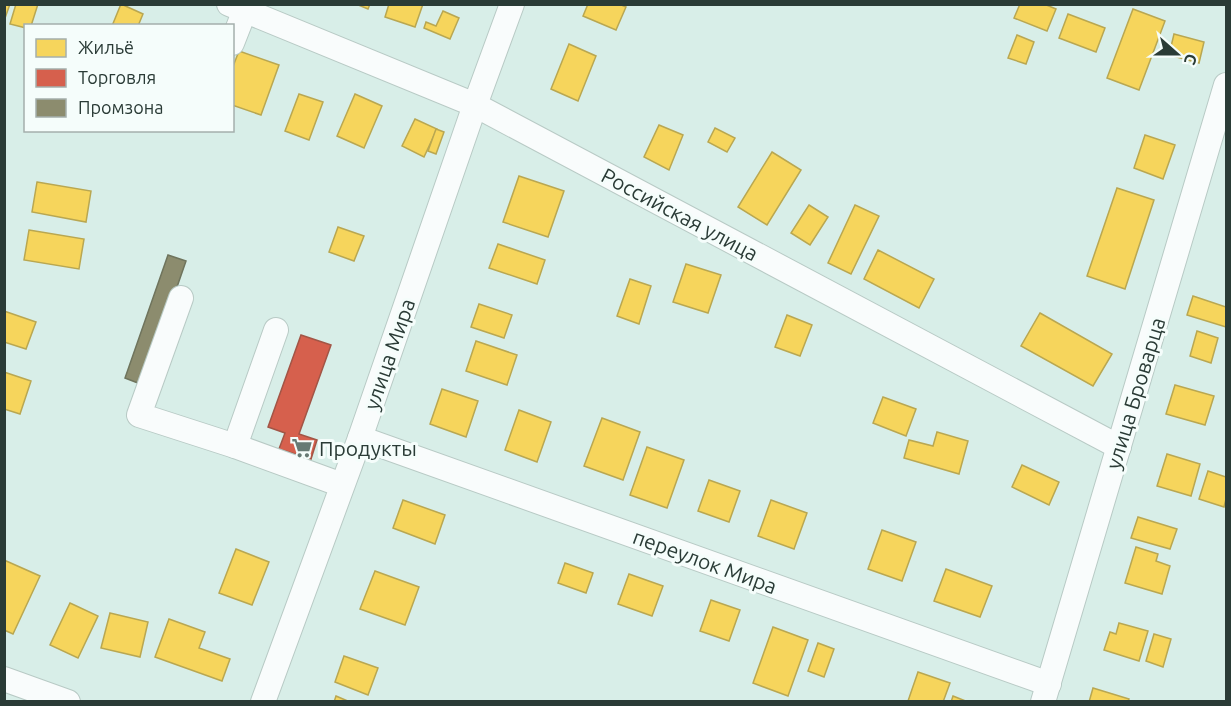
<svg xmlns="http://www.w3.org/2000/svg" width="1231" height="706" viewBox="0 0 1231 706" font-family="Ubuntu,sans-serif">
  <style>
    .homes { fill: #f6d55c; stroke: #b9a751; stroke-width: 1.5 }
    .shops { fill: #d6604d; stroke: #a25546; stroke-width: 1.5 }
    .industry { fill: #8c8c6e; stroke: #6f745d; stroke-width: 1.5 }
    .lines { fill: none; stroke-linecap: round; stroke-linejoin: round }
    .minor-casing { stroke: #b8cac5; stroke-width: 26 }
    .minor { stroke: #f9fcfc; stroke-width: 24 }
    .labels { text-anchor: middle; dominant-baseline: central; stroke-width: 6; stroke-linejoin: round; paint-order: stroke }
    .street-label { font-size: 21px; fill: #2a3b36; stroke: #f5fdfb }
    .poi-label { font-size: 21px; fill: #2a3b36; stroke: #f5fdfb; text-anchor: start }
  </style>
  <rect width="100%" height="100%" fill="#d8eee8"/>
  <g class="homes">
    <path d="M4 4H10L4 21Z"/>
    <path d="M16 4H38L31 26H26V28L10 24Z"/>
    <path d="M121 4 143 14 138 26H112Z"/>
    <path d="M356 4H370L368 9Z"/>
    <path d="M389 4H423L415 27 385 17Z"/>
    <path d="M588 4H619L626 7 616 30 583 16Z"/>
    <path d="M1020 4H1044L1056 9 1047 31 1014 18Z"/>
    <path d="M1133 9 1165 21 1139 90 1107 78Z"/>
    <path d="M443 11 459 18 450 39 424 28 426 22 436 26Z"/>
    <path d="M1068 14 1105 28 1096 52 1059 38Z"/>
    <path d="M1174 34 1204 42 1199 63 1169 55Z"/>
    <path d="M1017 35 1034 42 1026 64 1008 58Z"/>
    <path d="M569 44 596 56 578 101 551 89Z"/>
    <path d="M239 51 279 65 261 115 232 105V69Z"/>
    <path d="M299 94 323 102 309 140 285 131Z"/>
    <path d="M355 94 382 106 364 148 337 136Z"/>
    <path d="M415 119 437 129 424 157 402 146Z"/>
    <path d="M659 125 683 135 669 170 644 157Z"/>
    <path d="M715 128 735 138 727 152 708 142Z"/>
    <path d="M436 129 444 132 436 154 428 151Z"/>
    <path d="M1145 135 1175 145 1163 179 1134 168Z"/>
    <path d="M772 152 801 170 767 225 738 207Z"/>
    <path d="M519 176 564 191 548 237 503 222Z"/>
    <path d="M37 182 91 191 86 222 32 212Z"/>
    <path d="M1117 188 1154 200 1125 289 1087 276Z"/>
    <path d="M809 205 828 217 810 245 791 233Z"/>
    <path d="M855 205 879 216 851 274 828 263Z"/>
    <path d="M338 227 364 236 354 261 329 252Z"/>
    <path d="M29 230 84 239 79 269 24 260Z"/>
    <path d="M498 244 545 260 537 284 489 268Z"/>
    <path d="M878 250 934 279 919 308 864 279Z"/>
    <path d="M686 264 721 275 708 313 673 302Z"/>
    <path d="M630 279 651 286 639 324 617 316Z"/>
    <path d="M1193 296 1226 307V327L1187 315Z"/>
    <path d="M479 304 512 315 504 338 471 327Z"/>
    <path d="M4 311 36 322 26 349 4 342Z"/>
    <path d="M1040 313 1112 354 1093 386 1021 346Z"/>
    <path d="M787 315 812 325 800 356 775 347Z"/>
    <path d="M1197 331 1218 338 1211 363 1190 356Z"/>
    <path d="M476 341 517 355 507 385 466 371Z"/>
    <path d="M4 372 31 381 20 414 4 409Z"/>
    <path d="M1175 385 1214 396 1205 425 1166 414Z"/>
    <path d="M442 389 478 401 466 437 430 424Z"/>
    <path d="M883 397 916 409 906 436 873 423Z"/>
    <path d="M519 410 551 422 537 462 505 450Z"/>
    <path d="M602 418 640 432 623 480 584 466Z"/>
    <path d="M937 432 968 441 959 474 904 458 909 440 933 446Z"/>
    <path d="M647 447 684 460 667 508 630 495Z"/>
    <path d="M1167 454 1200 464 1191 496 1157 486Z"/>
    <path d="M1022 465 1059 482 1049 505 1012 487Z"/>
    <path d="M1208 471 1226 477V499L1224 507 1199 499Z"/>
    <path d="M709 480 740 491 729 522 698 511Z"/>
    <path d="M403 500 445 515 435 544 393 528Z"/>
    <path d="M771 500 807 513 794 549 758 536Z"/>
    <path d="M1138 517 1177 529 1170 549 1131 538Z"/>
    <path d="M882 530 916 542 902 581 868 569Z"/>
    <path d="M1136 547 1158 554 1156 561 1170 566 1162 594 1125 583Z"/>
    <path d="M236 549 269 562 252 605 219 593Z"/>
    <path d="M4 560 40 576 13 634 4 630Z"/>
    <path d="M565 563 593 573 586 593 558 583Z"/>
    <path d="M946 569 992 586 980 617 934 601Z"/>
    <path d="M375 571 419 587 405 625 360 609Z"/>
    <path d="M629 574 663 586 652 616 618 604Z"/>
    <path d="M711 600 740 610 729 641 700 631Z"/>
    <path d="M70 603 98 616 78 658 50 645Z"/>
    <path d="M110 613 148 622 140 657 101 648Z"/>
    <path d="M169 619 205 632 199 648 230 659 222 681 155 657Z"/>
    <path d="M1119 623 1148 631 1139 661 1104 650 1110 632 1116 634Z"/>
    <path d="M773 627 808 640 788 696 753 683Z"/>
    <path d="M1154 634 1171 639 1163 667 1146 661Z"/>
    <path d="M818 643 834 649 824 677 808 671Z"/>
    <path d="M344 656 378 668 368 695 335 682Z"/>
    <path d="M918 672 950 683 943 702 908 701Z"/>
    <path d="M1093 688 1129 699 1128 702H1089Z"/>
    <path d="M336 696 350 702H334Z"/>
    <path d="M953 696 968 702H951Z"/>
  </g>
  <path class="shops" d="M301 335 331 345 299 434 317 440 311 459 279 449 285 433 268 427Z"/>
  <path class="industry" d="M168 255 186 261 143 385 125 378Z"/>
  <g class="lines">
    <g class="minor-casing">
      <g id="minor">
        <path d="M229 4 475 105 1119 447"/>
        <path d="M232 43 245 10"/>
        <path d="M181 298 139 415 235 446"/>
        <path d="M276 330 235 446 342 485"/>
        <path d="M360 438 1049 684"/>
        <path d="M4 679 68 702"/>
        <path d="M263 702 360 438 475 105 512 4"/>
        <path d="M1043 702 1226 85"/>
      </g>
    </g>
    <use href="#minor" class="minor"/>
  </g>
  <defs>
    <g id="supermarket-bare" transform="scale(1.62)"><path d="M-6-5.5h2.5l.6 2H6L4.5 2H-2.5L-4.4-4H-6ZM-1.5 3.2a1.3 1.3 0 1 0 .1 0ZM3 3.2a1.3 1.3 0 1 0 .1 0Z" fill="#677a74" stroke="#f5fdfb" stroke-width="2.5" paint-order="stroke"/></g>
  </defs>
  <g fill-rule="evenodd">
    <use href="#supermarket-bare" x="302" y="448"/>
  </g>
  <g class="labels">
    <g class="street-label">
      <text transform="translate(680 214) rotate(28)">Российская улица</text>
      <text transform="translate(389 354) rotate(-71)">улица Мира</text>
      <text transform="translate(1135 393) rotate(-73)">улица Броварца</text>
      <text transform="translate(705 561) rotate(20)">переулок Мира</text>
    </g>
    <g class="poi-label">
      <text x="319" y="448">Продукты</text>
    </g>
  </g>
  <rect width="1231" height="706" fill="none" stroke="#2a3b36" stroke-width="12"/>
  <rect x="24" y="24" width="210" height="108" fill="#f5fdfb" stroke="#a4afac" stroke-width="1.5"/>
  <rect x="36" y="39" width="30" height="18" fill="#f6d55c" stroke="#a4afac" stroke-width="1.5"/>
  <text x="78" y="54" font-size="18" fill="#2a3b36">Жильё</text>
  <rect x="36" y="69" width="30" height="18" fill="#d6604d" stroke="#a4afac" stroke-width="1.5"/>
  <text x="78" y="84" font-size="18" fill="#2a3b36">Торговля</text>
  <rect x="36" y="99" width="30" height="18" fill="#8c8c6e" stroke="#a4afac" stroke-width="1.5"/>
  <text x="78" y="114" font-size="18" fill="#2a3b36">Промзона</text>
  <g transform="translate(1177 54) rotate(111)" stroke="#f5fdfb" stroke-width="4.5" paint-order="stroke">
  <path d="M0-4.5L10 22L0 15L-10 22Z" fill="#2a3b36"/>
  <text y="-9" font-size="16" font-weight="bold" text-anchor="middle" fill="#2a3b36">С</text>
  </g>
</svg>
